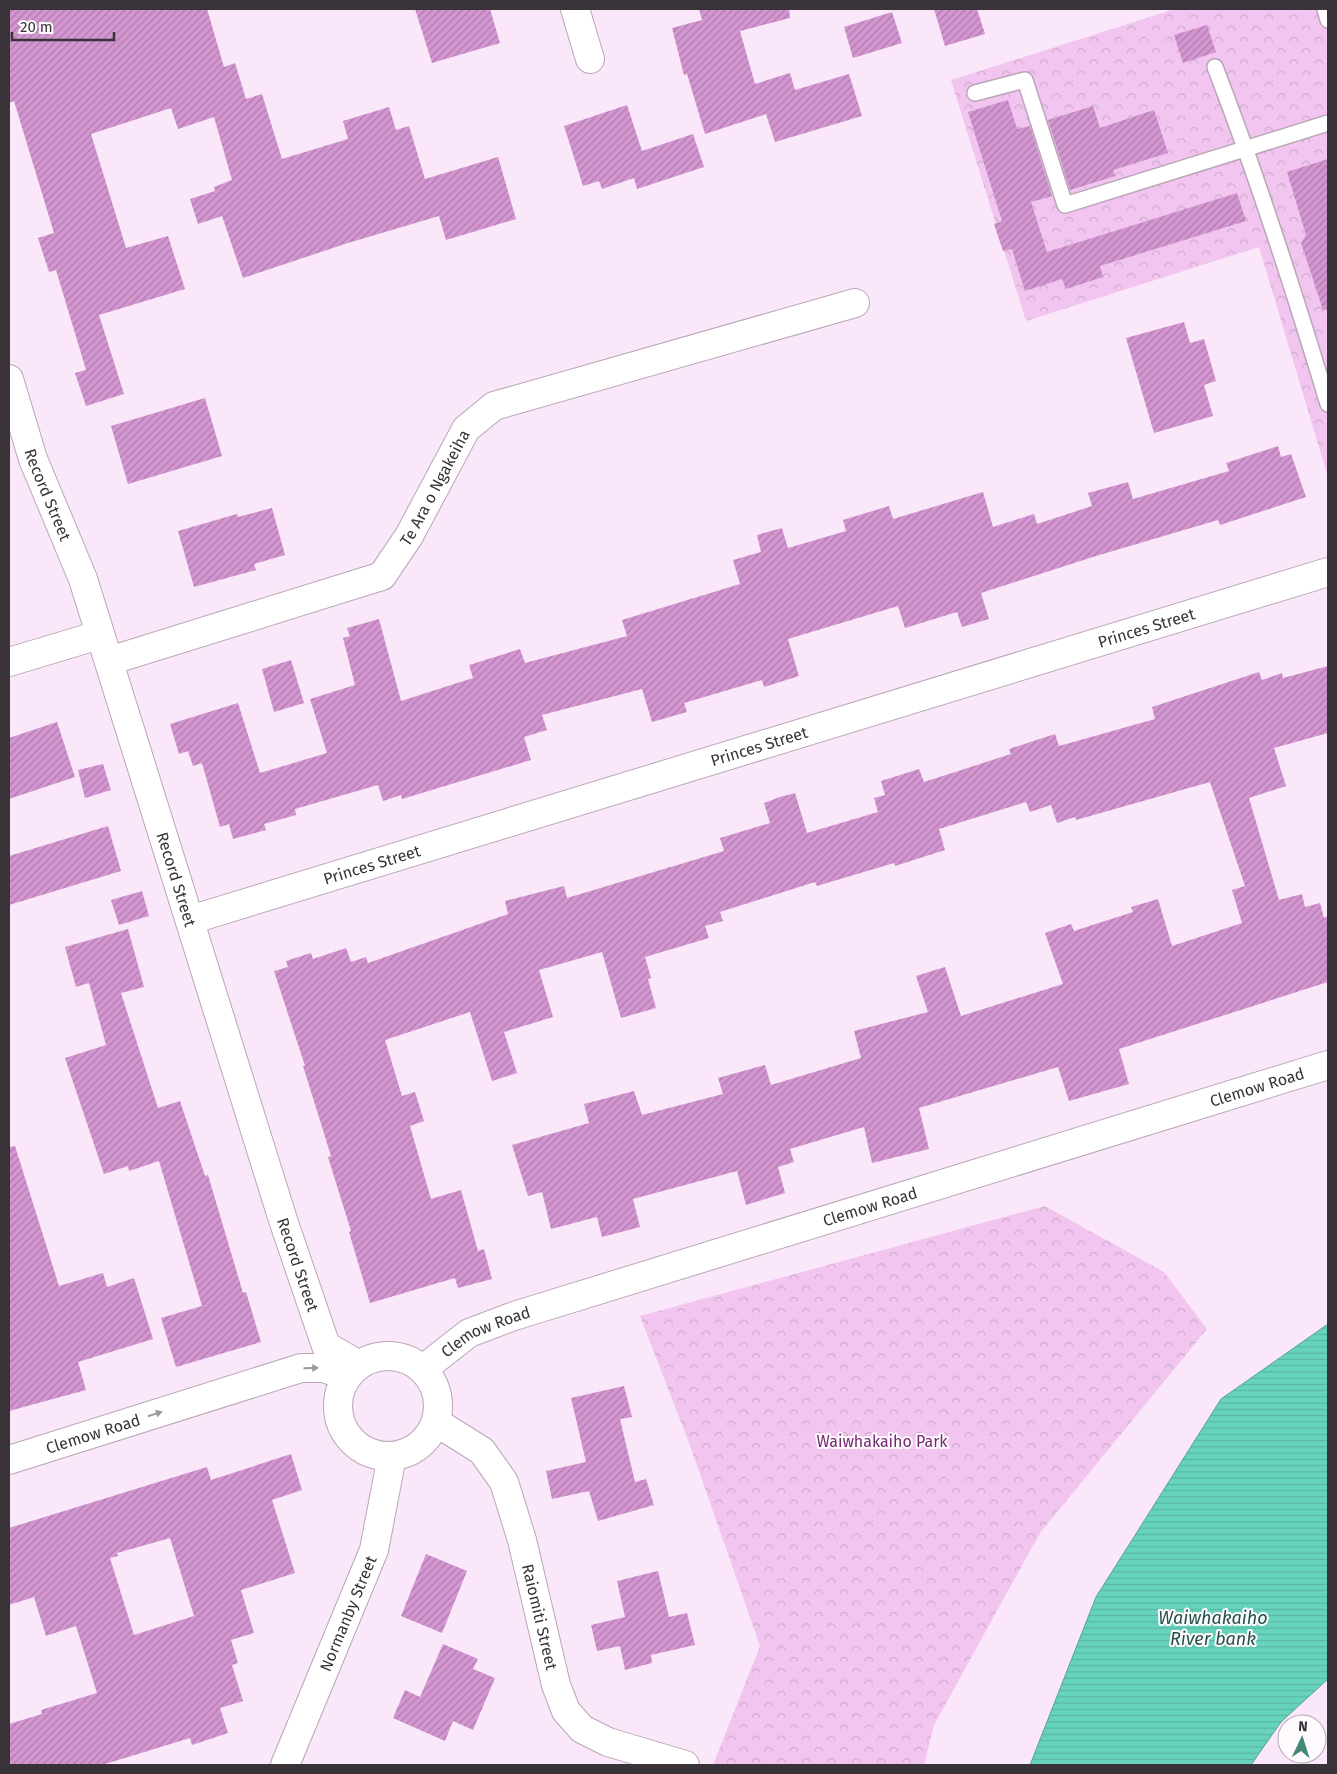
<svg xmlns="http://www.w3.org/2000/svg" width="1337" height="1774" viewBox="0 0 1337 1774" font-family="'Fira Sans',sans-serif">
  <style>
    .forest { fill: url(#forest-crowns) }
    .water { fill: url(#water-rules); stroke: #58a395 }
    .building { fill: url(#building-hatch); fill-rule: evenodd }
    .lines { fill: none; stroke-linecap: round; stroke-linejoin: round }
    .lane-casing { stroke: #b9a6b7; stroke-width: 18 }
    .street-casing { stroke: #b9a6b7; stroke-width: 30 }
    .secondary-casing { stroke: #b9a6b7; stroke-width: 30 }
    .lane { stroke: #fff; stroke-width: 15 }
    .street { stroke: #fff; stroke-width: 28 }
    .secondary { stroke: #fff; stroke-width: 28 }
    .oneway { fill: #9c989c }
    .labels { text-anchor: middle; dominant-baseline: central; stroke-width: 4; stroke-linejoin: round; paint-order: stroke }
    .street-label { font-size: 16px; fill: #393238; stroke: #fefafe }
    .park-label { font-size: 16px; fill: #722a72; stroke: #fefafe }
    .water-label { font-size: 18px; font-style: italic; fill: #225248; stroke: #fefafe }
  </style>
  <defs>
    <pattern id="forest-crowns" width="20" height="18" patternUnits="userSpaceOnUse" patternTransform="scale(1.25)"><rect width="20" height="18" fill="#f1c5ef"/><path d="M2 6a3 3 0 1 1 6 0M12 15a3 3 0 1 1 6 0" fill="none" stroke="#cfaace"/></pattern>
    <pattern id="water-rules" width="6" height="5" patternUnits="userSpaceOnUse" patternTransform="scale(1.25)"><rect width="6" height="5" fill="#66d4bd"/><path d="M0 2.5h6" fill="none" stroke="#59b6a3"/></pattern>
    <pattern id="building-hatch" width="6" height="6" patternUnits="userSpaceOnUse" patternTransform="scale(1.25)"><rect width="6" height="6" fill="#d496d1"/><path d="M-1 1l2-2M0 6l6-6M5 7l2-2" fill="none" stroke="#ad7bab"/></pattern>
  </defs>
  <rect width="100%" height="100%" fill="#fbe7fa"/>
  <g class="forest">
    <path d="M1175 9H1328V477L1259 247 1026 321 951 80Z"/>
    <path d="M1045 1206 1164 1272 1207 1329 1040 1533 934 1725 924 1765H713L760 1646 692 1451 640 1316Z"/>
  </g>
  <path class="water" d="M1328 1324V1679L1281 1722 1251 1765H1030L1096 1597 1221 1399Z"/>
  <g class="building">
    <path d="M9 9H207L224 67 235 63 246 99 262 94 282 159 348 139 343 121 389 107 396 130 409 126 425 179 498 157 516 219 446 240 439 216 348 243 243 278 222 216 198 224 190 199 215 191 214 187 232 180 214 117 178 129 171 108 91 134 126 248 168 236 185 289 99 315 124 394 86 406 75 373 86 370 56 270 49 272 38 238 54 233 14 101 9 103Z"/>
    <path d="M415 9H490L500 43 432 63Z"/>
    <path d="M699 9H789L790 18 740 31 755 84 790 73 795 90 849 74 862 116 775 142 766 114 705 134 687 74 684 75 672 28 702 20Z"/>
    <path d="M934 9H977L985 34 945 46Z"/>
    <path d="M892 12 902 43 853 58 844 27Z"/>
    <path d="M1207 25 1216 52 1183 63 1174 35Z"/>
    <path d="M1008 100 1017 129 1030 126 1052 196 1031 202 1047 252 1237 193 1246 221 1100 266 1103 277 1066 289 1062 279 1025 291 1012 249 1003 251 994 224 1002 221 968 112Z"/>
    <path d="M627 105 642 151 693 134 704 167 637 189 634 178 602 189 599 181 583 186 564 126Z"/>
    <path d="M1093 106 1100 128 1154 110 1168 153 1113 170 1115 176 1070 190 1048 120Z"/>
    <path d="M1328 159V309L1323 310 1301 243 1306 235 1287 172Z"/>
    <path d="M1184 322 1190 343 1204 339 1216 381 1204 385 1213 416 1154 433 1126 338Z"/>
    <path d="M205 398 222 456 128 484 111 426Z"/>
    <path d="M1278 446 1281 457 1291 454 1306 497 1220 525 1218 520 1096 556 981 593 989 619 962 627 957 612 905 628 898 606 788 639 799 676 764 687 762 680 684 703 687 712 652 722 642 689 542 715 547 730 524 737 531 760 402 799 401 795 383 801 378 785 295 809 296 815 264 824 266 830 233 839 229 824 220 827 202 763 193 766 188 751 179 754 170 724 238 703 260 773 327 753 310 699 355 685 343 638 350 636 347 628 379 619 401 701 473 678 469 665 520 649 525 663 627 636 622 620 740 584 733 560 761 552 757 535 782 528 788 548 846 531 843 520 889 506 893 519 983 492 993 527 1034 514 1037 524 1092 506 1088 493 1128 482 1133 499 1229 471 1226 463Z"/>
    <path d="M272 508 285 555 254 564 256 570 194 587 178 531 237 514 238 517Z"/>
    <path d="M291 660 304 703 274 712 262 669Z"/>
    <path d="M1328 666V733L1274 748 1286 786 1249 798 1279 900 1302 894 1305 907 1320 903 1324 918 1328 916V982L1119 1049 1129 1084 1069 1101 1058 1067 919 1108 929 1149 872 1163 864 1127 790 1149 794 1162 778 1167 785 1193 746 1205 737 1171 633 1199 640 1227 602 1237 597 1217 551 1229 542 1192 528 1196 512 1145 589 1123 584 1104 634 1091 642 1115 723 1094 718 1078 765 1065 771 1085 861 1058 854 1031 928 1012 916 976 945 967 961 1016 1063 984 1045 933 1071 924 1074 931 1133 912 1131 907 1158 899 1172 946 1242 923 1232 890 1245 886 1210 782 1076 820 1075 817 1057 823 1051 805 1030 812 1026 802 939 829 945 850 895 866 894 863 817 886 815 882 720 912 723 921 705 926 709 938 645 957 651 978 648 979 656 1008 621 1018 602 952 539 970 553 1017 504 1032 517 1073 492 1081 470 1012 385 1040 402 1096 415 1092 424 1121 410 1126 431 1199 461 1190 478 1251 484 1249 492 1279 458 1288 455 1278 370 1303 349 1232 351 1231 328 1157 331 1156 303 1066H305L274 971 288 967 286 961 311 953 313 959 346 948 351 962 366 957 368 963 508 914 505 901 564 886 567 898 724 851 720 838 770 823 764 803 780 797 795 793 807 833 878 812 874 798 885 795 881 781 919 769 924 782 1011 754 1009 749 1055 734 1059 746 1155 719 1152 707 1259 672 1262 680 1282 673 1283 678Z"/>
    <path d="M57 722 75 777 9 799V738Z"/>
    <path d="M103 764 111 790 85 798 78 770Z"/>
    <path d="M108 826 121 871 9 905V856Z"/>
    <path d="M142 891 149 916 119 925 111 900Z"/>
    <path d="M128 929 144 987 121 993 158 1108 180 1101 205 1176 208 1175 243 1293 246 1292 261 1342 176 1367 161 1318 202 1306 159 1161 129 1171 128 1166 104 1174 65 1058 106 1045 89 983 76 987 65 947Z"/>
    <path d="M15 1146 59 1286 103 1273 107 1287 134 1278 153 1339 78 1362 86 1390 9 1411V1147Z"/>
    <path d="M624 1386 632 1417 620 1419 635 1482 646 1479 654 1505 598 1521 589 1491 552 1499 546 1471 586 1462 571 1398Z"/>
    <path d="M291 1454 302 1490 272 1500 295 1573 241 1590 254 1633 231 1640 238 1663 232 1665 243 1701 220 1708 228 1733 192 1745 190 1738 102 1765H9V1724L42 1714 41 1710 97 1693 76 1626 46 1636 34 1597 9 1605V1528L207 1467 211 1480ZM170 1538 194 1616 134 1635 110 1558 118 1556 117 1553Z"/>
    <path d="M426 1554 467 1571 442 1633 401 1616Z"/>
    <path d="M658 1571 669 1617 687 1613 695 1645 651 1655 652 1663 625 1670 620 1646 597 1651 591 1625 625 1617 617 1581Z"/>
    <path d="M443 1644 478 1659 473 1669 495 1678 473 1730 453 1721 445 1741 393 1718 405 1690 420 1697Z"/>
  </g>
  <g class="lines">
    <g class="lane-casing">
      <g id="lane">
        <path d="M1325 9 1328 20"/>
        <path d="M1215 67C1258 178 1294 291 1328 404"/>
        <path d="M975 93 1025 80 1065 205 1328 123"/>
      </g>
    </g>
    <g class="street-casing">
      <g id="street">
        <path d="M575 9 590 59"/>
        <path id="s1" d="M9 379 33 459 83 579 283 1220 326 1346 359 1365"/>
        <path id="s2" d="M109 661 382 576 409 536 466 429 494 406 855 303"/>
        <path d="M9 662 99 635"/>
        <path id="s3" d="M190 920 1328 572"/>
        <path id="s4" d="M436 1422 482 1451 504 1482 522 1540 556 1685 566 1711 582 1729 608 1742 685 1765"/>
      </g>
    </g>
    <g class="secondary-casing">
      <g id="secondary">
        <circle cx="388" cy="1406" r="50"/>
        <path id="s5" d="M423 1369 469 1333 514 1316 1328 1065"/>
        <path id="s6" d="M9 1460 301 1368H324L347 1376"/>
        <path id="s7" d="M285 1765 374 1550 392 1456"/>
      </g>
    </g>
    <use href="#lane" class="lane"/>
    <use href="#street" class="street"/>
    <use href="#secondary" class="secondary"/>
  </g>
  <defs><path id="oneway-solid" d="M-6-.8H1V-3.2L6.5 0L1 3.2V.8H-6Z" transform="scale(1.25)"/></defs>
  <g class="oneway">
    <use href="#oneway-solid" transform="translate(311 1368) rotate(-2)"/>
    <use href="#oneway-solid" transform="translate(155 1414) rotate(-17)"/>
  </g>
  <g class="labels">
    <g class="street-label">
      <text stroke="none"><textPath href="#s2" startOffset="389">Te Ara o Ngakeiha</textPath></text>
      <text stroke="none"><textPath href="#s1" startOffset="122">Record Street</textPath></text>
      <text stroke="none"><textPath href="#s3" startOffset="1000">Princes Street</textPath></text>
      <text stroke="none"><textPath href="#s3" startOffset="595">Princes Street</textPath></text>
      <text stroke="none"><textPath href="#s3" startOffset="190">Princes Street</textPath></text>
      <text stroke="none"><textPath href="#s1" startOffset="528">Record Street</textPath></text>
      <text stroke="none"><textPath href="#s5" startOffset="884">Clemow Road</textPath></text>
      <text stroke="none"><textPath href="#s5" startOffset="479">Clemow Road</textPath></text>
      <text stroke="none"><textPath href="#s1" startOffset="932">Record Street</textPath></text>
      <text stroke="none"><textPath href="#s5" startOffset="74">Clemow Road</textPath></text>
      <text stroke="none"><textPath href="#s6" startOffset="88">Clemow Road</textPath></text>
      <text stroke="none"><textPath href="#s7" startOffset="164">Normanby Street</textPath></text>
      <text stroke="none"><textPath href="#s4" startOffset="232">Raiomiti Street</textPath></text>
    </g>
    <g class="park-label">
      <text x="882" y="1441">Waiwhakaiho Park</text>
    </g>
    <g class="water-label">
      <text x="1213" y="1618">Waiwhakaiho<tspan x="1213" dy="21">River bank</tspan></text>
    </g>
  </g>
  <rect width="1337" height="1774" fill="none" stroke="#393238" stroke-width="20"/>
  <g transform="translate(1302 1739) rotate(4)"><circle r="24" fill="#fefafe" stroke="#afaaaf"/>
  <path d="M0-4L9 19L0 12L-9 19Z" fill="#448778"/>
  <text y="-8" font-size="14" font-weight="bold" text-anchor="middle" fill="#393238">N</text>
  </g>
  <path d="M12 32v8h102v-8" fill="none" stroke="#393238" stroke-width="2.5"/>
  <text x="20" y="32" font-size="15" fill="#393238" stroke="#fefafe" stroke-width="4" paint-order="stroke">20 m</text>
</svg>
